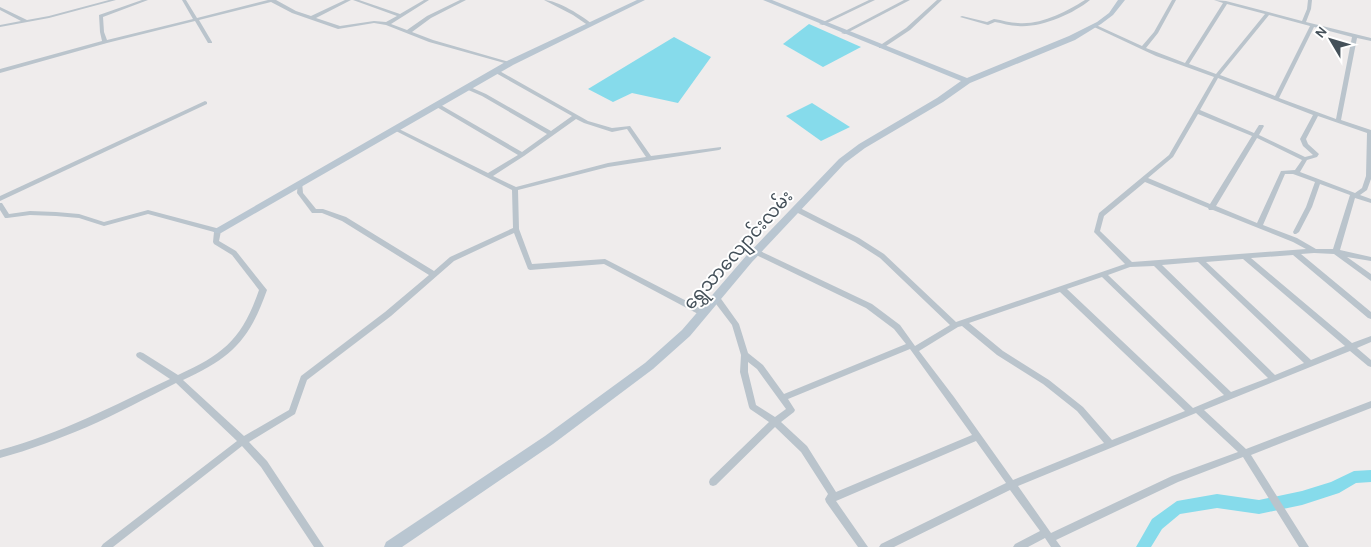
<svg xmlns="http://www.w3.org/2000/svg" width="1371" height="547" viewBox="0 0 1371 547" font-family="Karla,'Noto Sans Myanmar',sans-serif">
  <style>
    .water { fill: #86dbeb }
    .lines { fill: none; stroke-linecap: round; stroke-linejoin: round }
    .river { fill: #86dbeb; fill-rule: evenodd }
    .street { fill: #bac4cc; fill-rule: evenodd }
    .secondary { fill: #b9c6d1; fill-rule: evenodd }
    .labels { text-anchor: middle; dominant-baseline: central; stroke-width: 4; stroke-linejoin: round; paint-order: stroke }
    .street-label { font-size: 18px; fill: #445059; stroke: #fff }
  </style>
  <rect width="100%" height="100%" fill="#efecec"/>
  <g class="water">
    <path d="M809 24 861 47 823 67 783 44Z"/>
    <path d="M674 37 711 57 678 103 632 93 613 102 588 89Z"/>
    <path d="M812 103 850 127 821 141 786 116Z"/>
  </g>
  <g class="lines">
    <path class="river" d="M1371 470V482L1356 483 1339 493 1302 505 1259 514 1217 508 1180 514 1162 529 1151 547H1136L1152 519 1177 501 1217 494 1259 500 1302 491 1331 482 1354 471Z"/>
    <g class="street">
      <path d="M109 0H116L49 18 0 27V25L21 21 0 10V7L27 20 49 16Z"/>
      <path d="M142 0H148L103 17 104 32 107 40 193 19 182 0H186L197 18 268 0H276L296 11 311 16 345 0H351L316 18 340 26 374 21 386 22 397 16 353 0H359L400 14 424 0H429L391 24 407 30 427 16 460 0H466L431 18 412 32 433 40 513 63 512 64H508L429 42 386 25 374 23 338 29 292 13 271 2 199 20 212 42V43H208L195 21 107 43 0 73V69L102 41 100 32 99 15Z"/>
      <path d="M544 0C557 0 583 16 593 25L589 26 573 15Z"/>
      <path d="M869 0H875L823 25 819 24Z"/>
      <path d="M904 0H910L845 34 841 33Z"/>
      <path d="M937 0H942L910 30 883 48H879V46L906 28Z"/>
      <path d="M1085 0H1090C1073 14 1041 28 1018 26 1010 26 1002 23 995 22L988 25 960 17 962 16 987 22 994 19C1002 20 1010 23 1018 23 1041 25 1066 12 1085 0Z"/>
      <path d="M1172 0H1176L1158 33 1146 48 1185 63 1223 3 1214 0 1226 1 1302 21 1307 9 1308 0H1312L1311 9 1306 22 1371 38V41L1357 38 1341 120 1371 130V179L1367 190 1360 195 1371 199V203L1355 198 1340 250 1371 257V261L1347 257 1371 274V281L1334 254 1314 253 1301 254 1371 312V319L1368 318 1293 255 1251 258 1352 343 1371 336V342L1357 348 1371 360V367L1368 366 1350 351 1204 410 1246 449 1371 401V408L1251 455 1309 547H1299L1243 457 1178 482 1056 540 1061 547H1051L1045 538 1028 547H1013L1015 544 1040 531 1010 490 894 547H879L881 544 1006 483 976 441 836 501 868 547H858L826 502 825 499 828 494 801 452 775 427 716 485 713 486 710 485 709 482 710 479 769 422 750 409 749 407 740 372 741 355 732 325 713 300 712 298 713 296H719L739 324 748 353 763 365 784 394 906 344 894 329 866 308 754 254 753 252 754 250H758L872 304 900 325 915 346 950 325 880 258 855 242 794 211 793 209 794 207H798L859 238 884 254 956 322 1125 264 1094 232 1099 213 1169 155 1214 77 1156 56 1092 26 1096 25 1142 46 1154 32ZM1227 4 1265 14 1216 74 1189 64ZM1269 15 1310 26 1275 96 1220 75ZM1314 27 1352 37 1336 119 1279 98ZM1218 78 1313 115 1300 139 1303 146 1313 155 1305 157 1259 135 1264 126 1263 125H1259L1254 133 1200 110ZM1198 114 1252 136 1210 204 1148 178 1173 157ZM1318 116 1367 133 1366 176 1362 188 1355 193 1300 172 1307 160 1317 157 1319 154 1308 144 1306 139ZM1257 138 1302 160 1295 170 1281 171 1257 223 1216 206ZM1285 174H1293L1315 182 1306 207 1293 232 1294 234H1296L1299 232 1312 207 1320 184 1350 195 1333 249H1316L1297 238 1263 225ZM1145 182 1208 208 1209 210H1213L1293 242 1306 249 1132 262 1100 231 1104 216ZM1243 259 1345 346 1311 360 1206 262ZM1198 262 1304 363 1275 375 1162 265ZM1154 266 1268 378 1231 392 1108 275 1130 267ZM1102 277 1224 395 1193 408 1067 289ZM1060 292 1185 411 1112 440 1083 407 1049 380 1003 351 969 323ZM962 326 997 355 1043 384 1077 411 1104 443 1013 480 954 397 919 351 958 327ZM910 349 972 435 836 492 807 446 781 422 794 412 795 410 788 399ZM748 362 757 369 786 409 775 417 756 405 748 372ZM1196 413 1238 452 1172 476 1051 533 1018 486Z"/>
      <path d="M496 69 588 121 612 128 630 126 651 156 721 147V149L719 150 608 167 518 190 519 229 532 264 605 259 706 311 707 313 706 315H700L604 264 530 270 528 269 514 233 454 261 391 316 307 380 295 414 249 442 267 461 324 547H314L261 467 242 446 113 547H101L103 544 237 441 176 383C146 398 117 414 87 427 58 439 30 450 0 458V450C62 433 113 406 170 379L137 357 136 355 137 353 140 352 143 353 178 375C224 354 242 339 259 290L232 255 214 244 213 242 214 232 148 214 104 226 79 218 56 216 30 215 7 218H5L0 210V203H2L9 214 30 211 56 212 79 214 104 222 148 210 220 229 221 231 219 241 236 251 267 290C249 341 231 358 183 380L244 436 289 410 301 376 385 312 429 275 342 221 322 213H312L297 193 298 182H302L303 193 316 209H323L346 217 434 271 450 257 513 228 512 190 392 129 393 128H397L488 173 518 155 435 106V104H439L522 152 547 134 482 96 466 89V87H470L486 94 551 131 572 116 494 72 493 71ZM576 119 584 123 612 132 627 129 646 157 608 163 516 187 493 176 524 156Z"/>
      <path d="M205 101 207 102V104L0 201V196Z"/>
    </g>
    <g class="secondary">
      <path d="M637 0H645L513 65 221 233H215L213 231 215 229 507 61Z"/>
      <path d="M763 0H772L967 78 1069 36 1097 22 1109 13 1118 0H1125L1113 15 1101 24 1075 40 970 83 943 102 865 148 845 163 752 262 690 336 653 369 553 444 402 547H384L386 542 545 436 645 363 682 330 746 256 839 159 859 144 937 98 961 81Z"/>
    </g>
  </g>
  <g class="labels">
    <g class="street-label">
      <text transform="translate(738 250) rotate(-48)">ရွှေသာလျောင်းလမ်း</text>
    </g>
  </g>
  <g transform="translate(1331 40) rotate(308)" stroke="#ffffff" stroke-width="4" paint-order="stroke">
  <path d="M0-4L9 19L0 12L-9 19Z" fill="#445059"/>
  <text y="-8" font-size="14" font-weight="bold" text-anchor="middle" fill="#445059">N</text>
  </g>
</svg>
